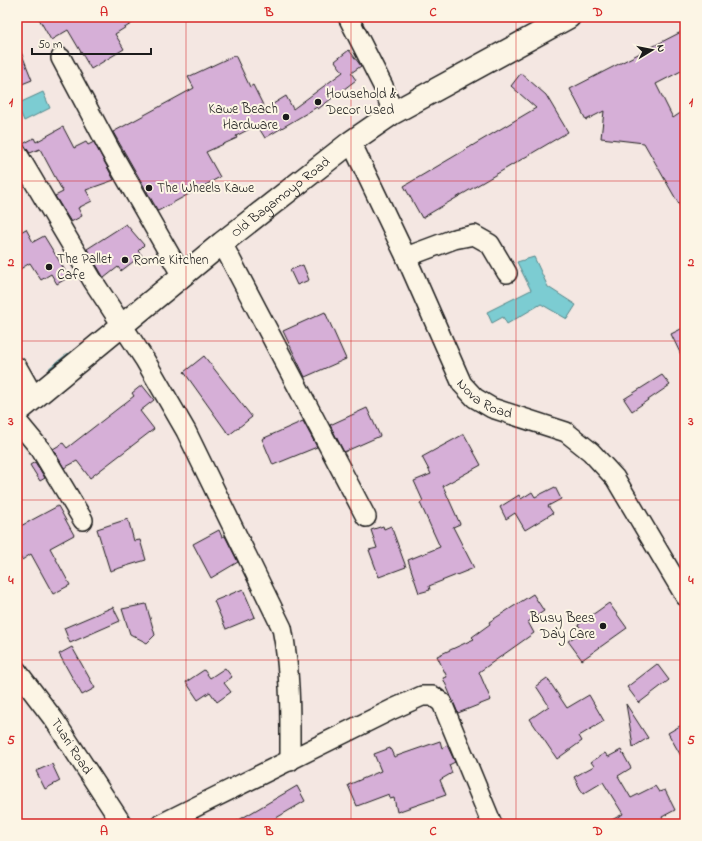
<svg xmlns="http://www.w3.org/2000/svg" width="702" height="841" viewBox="0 0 702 841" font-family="'Indie Flower',sans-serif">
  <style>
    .water { fill: #7bccd2; stroke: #558689 }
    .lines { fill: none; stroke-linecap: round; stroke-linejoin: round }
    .stream { stroke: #558689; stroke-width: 4.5 }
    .building { fill: #d6afd7; stroke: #1c1c1c }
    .minor-casing { stroke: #1c1c1c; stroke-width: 22 }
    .major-casing { stroke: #1c1c1c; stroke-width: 25 }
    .minor { stroke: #fcf5e5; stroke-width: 19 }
    .major { stroke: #fcf5e5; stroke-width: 22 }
    .grid { fill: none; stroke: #d62828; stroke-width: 1; stroke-opacity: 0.55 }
    .poi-dot { fill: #1c1c1c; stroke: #fcf5e5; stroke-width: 1.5 }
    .labels { text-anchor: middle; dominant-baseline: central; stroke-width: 4; stroke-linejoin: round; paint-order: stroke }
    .poi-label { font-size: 14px; fill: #1c1c1c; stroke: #fcf5e5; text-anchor: start }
    .street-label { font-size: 14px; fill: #1c1c1c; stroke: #fcf5e5 }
    .neatline { fill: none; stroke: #d62828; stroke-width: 1.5 }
    .grid-label { font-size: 13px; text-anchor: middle; font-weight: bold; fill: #d62828 }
  </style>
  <rect width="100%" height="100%" fill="#f4e7e2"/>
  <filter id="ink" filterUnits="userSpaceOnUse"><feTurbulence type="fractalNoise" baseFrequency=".025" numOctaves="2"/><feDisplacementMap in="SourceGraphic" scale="8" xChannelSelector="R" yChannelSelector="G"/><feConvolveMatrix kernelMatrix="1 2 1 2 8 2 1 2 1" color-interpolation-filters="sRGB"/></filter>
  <g filter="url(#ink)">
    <g class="water">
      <path d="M43 92 50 108 24 121 17 104Z"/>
      <path d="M534 257 548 287 576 305 567 319 541 304 507 324 503 317 492 323 487 312 531 290 517 262Z"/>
    </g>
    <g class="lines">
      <path class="stream" d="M51 369 70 354"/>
    </g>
    <g class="building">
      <path d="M38 17H142L115 34 124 49 91 69 68 30 51 40Z"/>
      <path d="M685 30V69L656 84 673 118 685 110V215L644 143 601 138 604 111 586 120 570 89Z"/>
      <path d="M17 42 32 80 17 86Z"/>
      <path d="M349 50 361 66 351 73 356 80 318 109 317 107 265 138 257 125 236 136 237 138 206 152 220 177 158 211 113 132 194 88 188 77 235 55 250 87 253 85 265 109 286 96 293 109 343 72 335 61Z"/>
      <path d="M521 73 546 95 568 132 422 218 404 186 536 108 511 86Z"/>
      <path d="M63 127 74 148 86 142 88 145 94 142 114 180 86 190 92 201 78 208 82 216 71 222 55 196 63 192 40 149 30 153 23 144 34 138 36 142Z"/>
      <path d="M126 224 144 245 138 251 142 255 121 271 118 267 104 278 87 249Z"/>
      <path d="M26 229 33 242 44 236 69 277 57 284 51 274 41 280 30 263 17 271V234Z"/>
      <path d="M303 265 309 280 297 285 290 270Z"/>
      <path d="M325 312 346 359 305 377 283 331Z"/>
      <path d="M685 327V363L671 334Z"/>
      <path d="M204 356 252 417 229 435 184 372Z"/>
      <path d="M662 375 670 385 632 411 624 399Z"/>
      <path d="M142 385 154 400 140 411 154 429 90 478 77 461 64 468 53 449 63 443 67 448 134 396 132 393Z"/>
      <path d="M367 408 380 436 344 452 330 425Z"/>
      <path d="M303 421 317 447 273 465 262 439Z"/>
      <path d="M464 434 481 465 443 486 460 524 453 527 474 568 429 586 430 590 419 593 408 560 440 547 420 503 423 501 414 481 431 474 422 457Z"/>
      <path d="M35 462 45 478 40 481 30 465Z"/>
      <path d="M555 487 561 499 548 506 553 513 525 530 515 513 506 519 500 507 519 495 521 499 532 492 535 497Z"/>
      <path d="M58 506 74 535 50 548 70 585 53 594 31 554 22 560 17 551V528Z"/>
      <path d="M128 519 134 541 140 540 146 560 110 571 97 529Z"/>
      <path d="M383 526 384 529 391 526 406 567 379 577 369 550 377 548 371 530Z"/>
      <path d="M219 530 222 537 225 536 238 562 211 578 193 544Z"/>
      <path d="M243 589 255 617 226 629 214 601Z"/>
      <path d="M533 594 544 611 528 622 534 633 479 672 491 700 458 713 443 678 447 677 437 656 474 639 472 637 490 624 489 622Z"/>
      <path d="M609 603 627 628 582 660 568 641 583 631 578 625Z"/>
      <path d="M146 604 155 635 147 643 130 634 122 609Z"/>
      <path d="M113 607 120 621 70 643 64 628Z"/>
      <path d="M72 647 95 688 82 695 59 654Z"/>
      <path d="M657 664 669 680 639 703 627 687Z"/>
      <path d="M225 668 232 677 224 683 231 692 217 702 210 692 198 700 186 682 204 670 210 678Z"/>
      <path d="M547 678 567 708 589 695 604 721 579 736 582 741 557 759 530 719 549 706 536 686Z"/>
      <path d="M626 704 648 738 633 747 631 733Z"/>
      <path d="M685 723V763L668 733Z"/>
      <path d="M440 741 442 748 447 745 455 762 449 765 452 773 440 780 446 795 397 812 394 798 390 799 389 794 357 806 348 785 381 771 374 754 390 748 394 757Z"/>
      <path d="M621 750 631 768 618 776 631 798 655 786 659 792 665 790 675 810 662 817 665 824H604L623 814 603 782 583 794 574 777 594 766 591 762 605 753 608 757Z"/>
      <path d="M52 764 60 781 45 789 36 771Z"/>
      <path d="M297 786 305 801 266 824H232Z"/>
    </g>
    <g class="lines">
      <g class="minor-casing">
        <g id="minor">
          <path d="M348 17 383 86 393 113"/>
          <path d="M61 58 110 150 182 276"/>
          <path id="s1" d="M351 142 406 257 462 384 475 398 492 408 566 432 591 452 615 478 685 596"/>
          <path d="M17 153 93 281 145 360 186 431 282 628C291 673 290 716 290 761"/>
          <path d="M222 243 366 517"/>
          <path d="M406 257 454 239 474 235 490 244 507 273"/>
          <path d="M17 367 35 399"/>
          <path d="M17 421 41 450 83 520"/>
          <path id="s2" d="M17 671 55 721 122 824"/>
          <path d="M161 824 393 709 422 696H433L442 703 492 824"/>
        </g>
      </g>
      <g class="major-casing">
        <g id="major">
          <path id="s3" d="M17 412 222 243 351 142 393 113 569 17"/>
        </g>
      </g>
      <use href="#minor" class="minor"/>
      <use href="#major" class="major"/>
    </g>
  </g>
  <path class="grid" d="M186 17V824M351 17V824M516 17V824M17 181H685M17 341H685M17 500H685M17 660H685"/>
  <g class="poi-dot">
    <circle cx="318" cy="102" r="4"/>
    <circle cx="286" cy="117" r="4"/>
    <circle cx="149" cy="188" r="4"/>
    <circle cx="125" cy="260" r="4"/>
    <circle cx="49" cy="267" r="4"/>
    <circle cx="603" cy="626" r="4"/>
  </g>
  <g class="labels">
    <g class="poi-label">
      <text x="326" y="94">Household &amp;<tspan x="326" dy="16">Decor Used</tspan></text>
      <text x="278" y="109" text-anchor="end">Kawe Beach<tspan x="278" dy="16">Hardware</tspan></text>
      <text x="157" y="188">The Wheels Kawe</text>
      <text x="57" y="259">The Pallet<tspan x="57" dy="16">Cafe</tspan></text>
      <text x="133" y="260">Rome Kitchen</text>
      <text x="595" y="618" text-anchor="end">Busy Bees<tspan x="595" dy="16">Day Care</tspan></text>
    </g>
    <g class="street-label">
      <text stroke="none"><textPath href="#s3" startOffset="340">Old Bagamoyo Road</textPath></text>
      <text stroke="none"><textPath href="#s1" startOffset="294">Nova Road</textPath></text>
      <text stroke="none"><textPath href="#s2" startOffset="93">Tuari Road</textPath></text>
    </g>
  </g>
  <rect width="702" height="841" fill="none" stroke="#fcf5e5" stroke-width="44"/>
  <g transform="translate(652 50) rotate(80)" stroke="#fcf5e5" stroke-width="3" paint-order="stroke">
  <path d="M0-3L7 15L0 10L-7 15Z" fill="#1c1c1c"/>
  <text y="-6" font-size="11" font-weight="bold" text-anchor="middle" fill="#1c1c1c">N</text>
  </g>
  <path d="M32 48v6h119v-6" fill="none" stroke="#1c1c1c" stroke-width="2"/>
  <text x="38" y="48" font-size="12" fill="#1c1c1c" stroke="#fcf5e5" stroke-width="3" paint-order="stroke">50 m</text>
  <rect x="22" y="22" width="658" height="797" class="neatline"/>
  <g class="grid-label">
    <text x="104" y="16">A</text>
    <text x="269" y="16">B</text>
    <text x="433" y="16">C</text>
    <text x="598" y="16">D</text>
    <text x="11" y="106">1</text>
    <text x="691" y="106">1</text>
    <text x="11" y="266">2</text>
    <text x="691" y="266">2</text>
    <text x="11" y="425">3</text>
    <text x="691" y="425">3</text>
    <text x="11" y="584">4</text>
    <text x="691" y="584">4</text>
    <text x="11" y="744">5</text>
    <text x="691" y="744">5</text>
    <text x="104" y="835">A</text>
    <text x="269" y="835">B</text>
    <text x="433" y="835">C</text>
    <text x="598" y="835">D</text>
  </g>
</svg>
